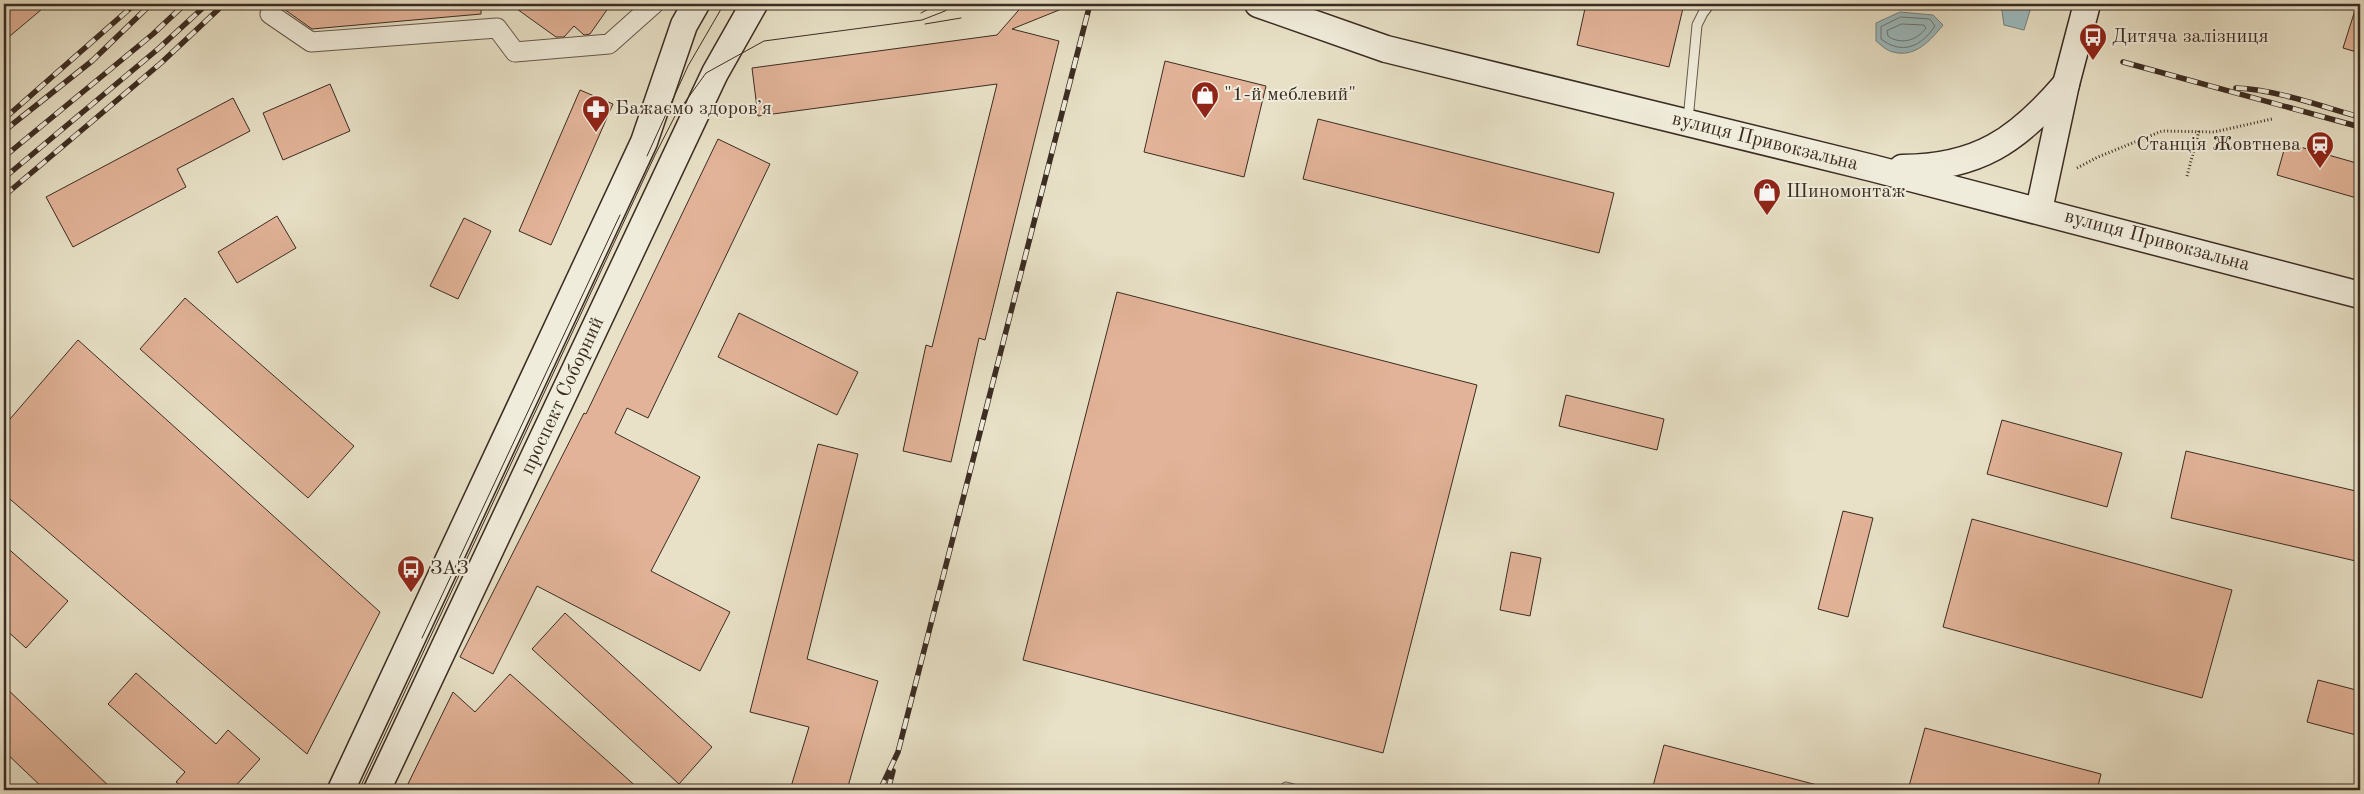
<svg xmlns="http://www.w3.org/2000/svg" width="2364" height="794" viewBox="0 0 2364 794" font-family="'Old Standard TT',serif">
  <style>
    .water { fill: #9cbbc0; stroke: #758281 }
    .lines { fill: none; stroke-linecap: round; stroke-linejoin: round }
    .shore { stroke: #6c7471; stroke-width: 1 }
    .building { fill: #e2b398; stroke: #3b2c22 }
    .service-casing { stroke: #66594b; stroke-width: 11 }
    .minor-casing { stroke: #66594b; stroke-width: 21 }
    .secondary-casing { stroke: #3b2c22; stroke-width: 29 }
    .path { stroke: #3b2c22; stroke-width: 3; stroke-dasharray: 1 2.5; stroke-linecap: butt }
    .service { stroke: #f0ecdb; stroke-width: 9 }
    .minor { stroke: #f0ecdb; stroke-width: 19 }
    .secondary { stroke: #f0ecdb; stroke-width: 26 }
    .tram { stroke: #3b2c22; stroke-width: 1 }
    .rail-casing { stroke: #3b2c22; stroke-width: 5.5 }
    .rail { stroke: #f0ecdb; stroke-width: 4; stroke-dasharray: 11; stroke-linecap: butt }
    .labels { text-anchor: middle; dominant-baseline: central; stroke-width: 4; stroke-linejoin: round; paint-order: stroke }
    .poi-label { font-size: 20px; fill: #3b2c22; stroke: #f0ecdb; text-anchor: start }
    .street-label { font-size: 20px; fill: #3b2c22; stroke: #f0ecdb }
  </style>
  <rect width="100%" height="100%" fill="#e8e1c7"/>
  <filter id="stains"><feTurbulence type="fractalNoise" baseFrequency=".004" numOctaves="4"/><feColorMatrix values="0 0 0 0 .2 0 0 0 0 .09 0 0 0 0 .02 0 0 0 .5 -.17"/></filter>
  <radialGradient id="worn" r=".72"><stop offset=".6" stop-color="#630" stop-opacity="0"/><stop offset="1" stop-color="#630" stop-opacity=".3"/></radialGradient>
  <g class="water">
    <path d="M2001 4H2032L2024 30 2004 25Z"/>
    <path d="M1900 12 1933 15 1943 25C1930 41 1915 58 1893 52 1887 51 1881 45 1876 41V23Z"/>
  </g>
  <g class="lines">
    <g class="shore">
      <path d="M1901 17 1930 19 1935 26C1921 47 1902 55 1881 39V27Z"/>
      <path d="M1902 24 1924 25 1926 28C1917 41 1900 45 1888 36L1887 31Z"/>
    </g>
  </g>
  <g class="building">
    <path d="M4 4H48L4 41Z"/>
    <path d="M277 4H481V14L312 29Z"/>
    <path d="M510 4H611L590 34 584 35 574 26 564 37H556Z"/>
    <path d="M1024 4H1074L1012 29 1059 41 985 340 979 338 951 462 903 451 926 345 932 347 997 84 758 116 752 68 997 35Z"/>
    <path d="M1586 4H1684L1669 67 1577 45Z"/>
    <path d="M2357 4H2360V53L2343 48Z"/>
    <path d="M1165 61 1266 86 1244 177 1144 152Z"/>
    <path d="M330 84 350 131 283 160 263 113Z"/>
    <path d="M580 90 613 104 551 245 519 231Z"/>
    <path d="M233 98 250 131 177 169 186 187 73 247 46 197Z"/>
    <path d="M1318 119 1614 193 1599 253 1303 179Z"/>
    <path d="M718 139 770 164 648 418 627 408 615 433 700 477 651 571 730 612 700 671 537 586 493 674 460 657 584 413 586 414Z"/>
    <path d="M2286 143 2360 164V199L2277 175Z"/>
    <path d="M277 216 296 248 237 283 218 252Z"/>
    <path d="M464 218 491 231 458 299 430 286Z"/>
    <path d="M1117 292 1477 385 1383 753 1023 660Z"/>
    <path d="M185 298 354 446 308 498 140 349Z"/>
    <path d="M739 313 858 372 837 415 718 357Z"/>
    <path d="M78 340 380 612 307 754 4 494V426Z"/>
    <path d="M1566 395 1664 419 1657 450 1559 426Z"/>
    <path d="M2002 420 2122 453 2107 507 1987 474Z"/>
    <path d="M818 444 858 454 807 659 878 681 847 790H790L809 727 750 712Z"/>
    <path d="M2186 451 2360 492V562L2171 518Z"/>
    <path d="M1843 511 1873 518 1848 617 1818 609Z"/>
    <path d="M1972 519 2232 590 2202 698 1943 627Z"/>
    <path d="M4 545 68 601 26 648 4 628Z"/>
    <path d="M1511 552 1541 558 1530 616 1500 610Z"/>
    <path d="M565 613 712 747 679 784 532 649Z"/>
    <path d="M136 673 216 744 228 730 260 759 232 790H186L176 782 185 772 108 704Z"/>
    <path d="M510 674 640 790H405L453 692 475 712Z"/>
    <path d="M2318 680 2360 691V736L2307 722Z"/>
    <path d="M4 686 113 790H45L4 751Z"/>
    <path d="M1925 728 2101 774 2097 790H1908Z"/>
    <path d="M1664 745 1821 786 1820 790H1652Z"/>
  </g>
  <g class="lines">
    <g class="service-casing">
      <g id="service">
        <path d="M1688 120 1697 25 1703 13 1710 4"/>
        <path d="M1286 787 1297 790"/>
      </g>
    </g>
    <g class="minor-casing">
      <path id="minor" d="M270 14 311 42 497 28 515 52 609 44 654 4"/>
    </g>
    <g class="secondary-casing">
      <g id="secondary">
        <path d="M1258 4 1386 49 1872 168 2360 295"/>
        <path d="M1902 168C1978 168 2018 140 2066 84"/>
        <path d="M2039 210 2066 84 2087 4"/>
        <path d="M341 790 644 142 684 25 696 4"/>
        <path d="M377 790 715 73 754 4"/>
      </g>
    </g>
    <g class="path">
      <path d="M2077 168 2098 157 2162 131 2214 132 2272 119"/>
      <path d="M2187 176 2199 131"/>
    </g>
    <use href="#service" class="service"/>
    <use href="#minor" class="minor"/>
    <use href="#secondary" class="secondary"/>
    <g class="tram">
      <path d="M921 13 938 4"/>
      <path d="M925 24 961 18"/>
      <path d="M647 156 688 66 724 4"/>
      <path d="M422 638 620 215"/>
      <path d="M359 790 655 155 675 116 706 73 764 41 922 20 945 11 954 4"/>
    </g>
    <g class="rail-casing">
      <g id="rail">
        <path d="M2123 62 2360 127"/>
        <path d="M2236 88C2278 90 2320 106 2360 117"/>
        <path d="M4 119 135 4"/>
        <path d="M4 131 92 61 151 4"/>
        <path d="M4 157 153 34 185 4"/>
        <path d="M4 178 158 49 207 4"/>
        <path d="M4 196 161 63 224 4"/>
        <path d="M880 790 898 752 1090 4"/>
        <path d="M888 790 893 771"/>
      </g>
    </g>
    <use href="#rail" class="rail"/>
  </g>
  <defs>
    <g id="bus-pin" transform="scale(1.4375)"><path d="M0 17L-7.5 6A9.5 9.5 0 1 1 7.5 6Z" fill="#8f2418" stroke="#f0ecdb"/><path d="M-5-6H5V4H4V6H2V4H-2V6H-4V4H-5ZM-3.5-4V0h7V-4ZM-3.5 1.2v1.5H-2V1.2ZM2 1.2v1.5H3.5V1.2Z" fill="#fff"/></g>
    <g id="shop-pin" transform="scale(1.4375)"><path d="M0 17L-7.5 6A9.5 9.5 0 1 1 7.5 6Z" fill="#8f2418" stroke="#f0ecdb"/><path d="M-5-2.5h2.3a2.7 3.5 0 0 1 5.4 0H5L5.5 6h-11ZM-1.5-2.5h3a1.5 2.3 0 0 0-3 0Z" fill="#fff"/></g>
    <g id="pharmacy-pin" transform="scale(1.4375)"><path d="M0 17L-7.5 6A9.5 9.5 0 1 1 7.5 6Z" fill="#8f2418" stroke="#f0ecdb"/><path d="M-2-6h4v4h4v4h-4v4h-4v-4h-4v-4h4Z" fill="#fff"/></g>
    <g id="station-pin" transform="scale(1.4375)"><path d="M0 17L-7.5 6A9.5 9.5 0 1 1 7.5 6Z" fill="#8f2418" stroke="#f0ecdb"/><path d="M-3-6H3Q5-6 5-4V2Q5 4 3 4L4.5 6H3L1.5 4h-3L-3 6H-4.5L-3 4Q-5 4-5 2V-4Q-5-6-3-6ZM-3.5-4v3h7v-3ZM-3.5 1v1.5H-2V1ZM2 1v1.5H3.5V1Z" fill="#fff"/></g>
  </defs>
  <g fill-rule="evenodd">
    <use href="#bus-pin" x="2093" y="37"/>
    <use href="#shop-pin" x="1205" y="95"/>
    <use href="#pharmacy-pin" x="596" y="109"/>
    <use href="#station-pin" x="2320" y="145"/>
    <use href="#shop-pin" x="1767" y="192"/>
    <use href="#bus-pin" x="411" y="569"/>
  </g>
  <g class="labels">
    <g class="poi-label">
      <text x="2112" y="37">Дитяча залізниця</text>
      <text x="1224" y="95">"1-й меблевий"</text>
      <text x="615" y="109">Бажаємо здоровʼя</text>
      <text x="2301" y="145" text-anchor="end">Станція Жовтнева</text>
      <text x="1786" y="192">Шиномонтаж</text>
      <text x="430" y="569">ЗАЗ</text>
    </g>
    <g class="street-label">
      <text transform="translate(1765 142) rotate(14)">вулиця Привокзальна</text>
      <text transform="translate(2157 241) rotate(15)">вулиця Привокзальна</text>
      <text transform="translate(563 396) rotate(-65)">проспект Соборний</text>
    </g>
  </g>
  <rect width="2364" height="794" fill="none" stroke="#e8e1c7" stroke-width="20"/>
  <rect x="5" y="5" width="2354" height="784" fill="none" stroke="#3b2c22" stroke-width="2.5"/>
  <rect x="10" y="10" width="2344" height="774" fill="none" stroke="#3b2c22"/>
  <rect width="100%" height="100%" filter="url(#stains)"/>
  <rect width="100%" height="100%" fill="url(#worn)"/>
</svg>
